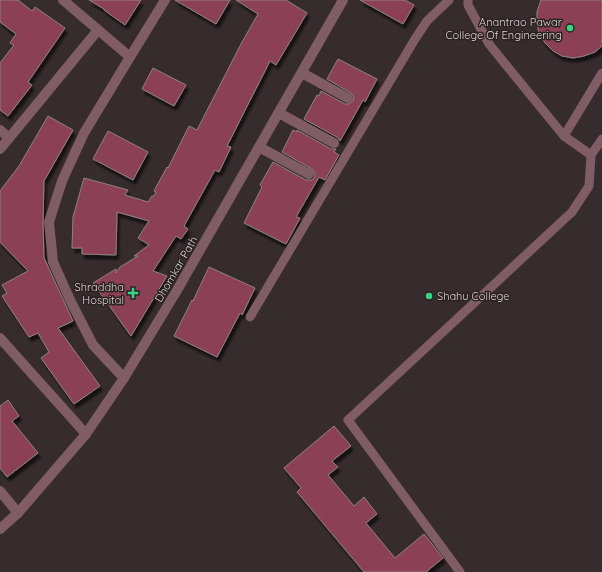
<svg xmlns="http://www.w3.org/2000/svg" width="602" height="572" viewBox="0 0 602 572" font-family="Quicksand,sans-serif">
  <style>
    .building { fill: #8b4054; stroke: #8e8284; filter: url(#shadow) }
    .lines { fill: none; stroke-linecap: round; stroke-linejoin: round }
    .service { stroke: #805d64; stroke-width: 9 }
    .minor { stroke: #805d64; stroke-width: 10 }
    .poi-dot { fill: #2fd883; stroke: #2c2224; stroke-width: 1.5 }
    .labels { text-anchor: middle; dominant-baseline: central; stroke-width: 3; stroke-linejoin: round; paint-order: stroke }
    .poi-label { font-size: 11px; fill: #dbd4d5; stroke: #2c2224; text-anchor: end }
    .street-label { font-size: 11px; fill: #dbd4d5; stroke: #2c2224 }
  </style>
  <defs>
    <filter id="shadow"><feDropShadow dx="2.5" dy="4.5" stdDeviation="1" flood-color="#0009"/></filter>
  </defs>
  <rect width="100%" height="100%" fill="#362c2e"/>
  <g class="building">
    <path d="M0 0H18L32 11 35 7 65 28 28 82 32 85 8 116 0 110V63L14 45 10 43 16 34 0 22Z"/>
    <path d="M89 0H141L125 25 104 10V9Z"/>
    <path d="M175 0H230L216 24Z"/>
    <path d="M236 0H286L307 13 276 65 270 61 227 146 231 147 219 172 215 170 184 226 188 229 181 239 176 236 153 271 167 276 131 336 93 283 116 269V273L120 267 138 256H134L149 245 138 238 149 221 117 212 116 255 82 254V248H72L73 217 84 178 128 190 125 195 148 202 152 196H154L156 192 154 191 167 167 168 168 189 126 197 130 241 44 258 14Z"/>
    <path d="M360 0H405L414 5 403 24Z"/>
    <path d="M541 0H602V46L595 52 584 56 573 58 562 56 553 51 545 43 539 34 537 23V12Z"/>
    <path d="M338 59 377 79 365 102 363 100 340 141 337 137 304 119 317 95 319 96 321 91 345 104H349L353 101 354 97 351 93 327 79Z"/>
    <path d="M153 68 186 85 174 106 142 89Z"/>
    <path d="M48 116 73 130 44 181 43 223 44 258 73 321 58 328 100 386 74 404 41 358 49 352 38 333 29 337 2 296 7 293 2 285 28 271 0 242V191L19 166Z"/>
    <path d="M293 130 297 132V130L331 149H336L334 152 339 155 325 180 319 177 296 217 300 218 286 244 244 223 262 187 260 185 273 162 306 180H312L315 177V173L312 169 282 152Z"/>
    <path d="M108 131 148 152 133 180 93 159Z"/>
    <path d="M209 267 255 288 242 315 240 313 217 357 174 336 192 300 193 301Z"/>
    <path d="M8 400 19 416 12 421 38 453 7 477 0 468V405V406Z"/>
    <path d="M334 426 351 446 332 461 338 467 328 475 354 506 364 497 377 514 366 523 395 558 424 534 443 558 426 572H364L297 492 301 488 284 468Z"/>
  </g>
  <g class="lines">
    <g class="service">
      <path d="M468 0V5L489 44 564 136 591 155 602 139"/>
      <path d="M564 136 602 73"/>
      <path d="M250 317 415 39 427 21 449 0"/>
      <path d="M460 572 348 420 572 212 589 186 591 155"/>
    </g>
    <g class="minor">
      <path d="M63 0 130 57 84 133 62 181 49 222 53 262 71 302 93 345 124 378"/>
      <path d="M130 57 165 0"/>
      <path d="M302 73 348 98"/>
      <path d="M279 113 334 143"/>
      <path d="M0 130 9 138"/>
      <path d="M259 147 309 174"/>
      <path d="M0 149 98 30"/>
      <path d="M0 338 86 434"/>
      <path d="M0 491 18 513"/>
      <path d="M0 529 18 513 86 434 124 378 176 292 343 0"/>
    </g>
  </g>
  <g class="poi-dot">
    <circle cx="570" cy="28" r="4"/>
    <path d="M131 287h4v4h4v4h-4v4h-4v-4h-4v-4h4z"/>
    <circle cx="429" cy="296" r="4"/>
  </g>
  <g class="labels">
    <g class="poi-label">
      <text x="562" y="22">Anantrao Pawar<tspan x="562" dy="13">College Of Engineering</tspan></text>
      <text x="124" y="287">Shraddha<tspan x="124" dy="13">Hospital</tspan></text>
      <text x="437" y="296" text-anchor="start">Shahu College</text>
    </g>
    <g class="street-label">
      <text transform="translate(176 269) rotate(-60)">Dhomkar Path</text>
    </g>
  </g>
</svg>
